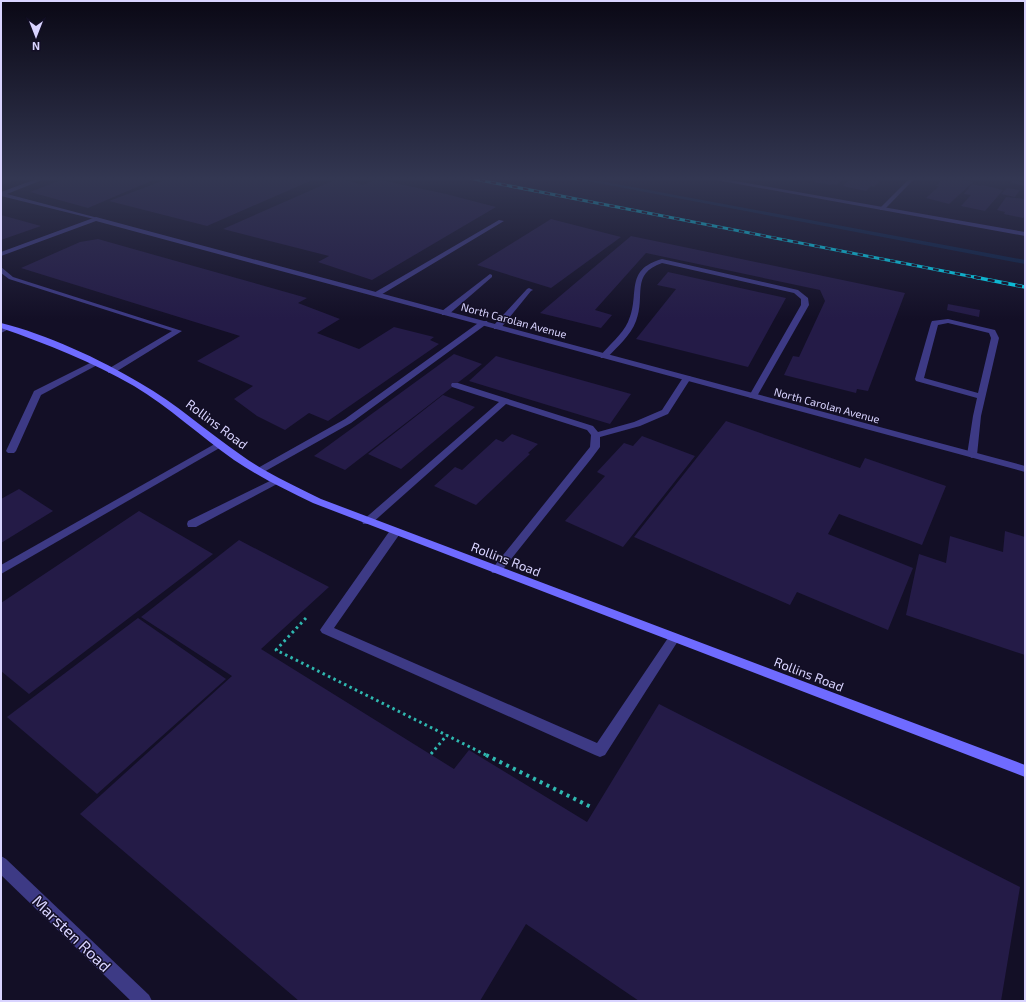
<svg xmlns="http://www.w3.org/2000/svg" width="1026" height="1002" viewBox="0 0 1026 1002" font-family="'Exo 2',sans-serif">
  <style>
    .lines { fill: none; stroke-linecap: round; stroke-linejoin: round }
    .stream { fill: #0c2248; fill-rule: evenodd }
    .building { fill: #241b47 }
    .path-far1 { stroke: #2fb8b0; stroke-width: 3; stroke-dasharray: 2.5 3.5; stroke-linecap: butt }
    .path { stroke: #2fb8b0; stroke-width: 4; stroke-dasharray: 3 4.5; stroke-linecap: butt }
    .service { fill: #3d3a85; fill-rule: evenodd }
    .minor { fill: #3d3a85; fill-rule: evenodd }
    .tertiary { fill: #3d3a85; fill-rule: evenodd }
    .secondary { fill: #6f6bff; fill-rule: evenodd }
    .rail-far1-casing { stroke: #00e5ff; stroke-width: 3 }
    .rail-casing { stroke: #00e5ff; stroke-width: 3.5 }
    .rail-far1 { stroke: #130f26; stroke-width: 2; stroke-dasharray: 5.5; stroke-linecap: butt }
    .rail { stroke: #130f26; stroke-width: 2.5; stroke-dasharray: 7; stroke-linecap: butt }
    .labels { text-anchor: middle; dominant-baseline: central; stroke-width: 3; stroke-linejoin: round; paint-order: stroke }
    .far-street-label { font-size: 11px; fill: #d9d4ff; stroke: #130f26 }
    .street-label { font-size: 13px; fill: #d9d4ff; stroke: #130f26 }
    .near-street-label { font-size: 16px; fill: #d9d4ff; stroke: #130f26 }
  </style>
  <rect width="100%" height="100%" fill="#130f26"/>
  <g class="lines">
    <path class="stream" d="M571 178H584L1025 260V264Z"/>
  </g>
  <g class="building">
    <path d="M1 178H19V179L1 185Z"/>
    <path d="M66 178H158L88 208 30 192Z"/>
    <path d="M170 178H317L207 226 109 201Z"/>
    <path d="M339 178 363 185 376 179 446 194 496 207 372 280 318 262 329 256 223 229Z"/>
    <path d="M816 178H844L837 185 832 184 831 185 814 182Z"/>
    <path d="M851 178H882L874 187 871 186 866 191 843 186Z"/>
    <path d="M944 178 958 179 973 182 949 204 926 198 939 186H936Z"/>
    <path d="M1014 180 1025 183V186L1011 183Z"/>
    <path d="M972 184 981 186 982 185 1003 190 985 211 961 206 971 195 964 194Z"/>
    <path d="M1007 188 1020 190 1015 197 1001 194Z"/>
    <path d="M1006 197 1025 199V215L1023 218 1004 214 1005 212 997 210Z"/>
    <path d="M1 215 41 226 1 240Z"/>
    <path d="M551 219 621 237 551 288 477 265Z"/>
    <path d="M631 236 905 293 868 391 857 389 856 393 784 375 793 356 799 357 825 301 820 290 646 253 595 310 612 315 601 328 540 313Z"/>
    <path d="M98 239 307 298 298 303 340 319 317 333 359 349 394 327 434 337 430 340 439 344 328 421 309 413 285 430 257 416 234 399 253 386 197 361 240 336 21 268 80 242Z"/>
    <path d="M668 272 786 298 748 367 636 339 676 289 657 285Z"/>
    <path d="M948 304 980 310 979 317 947 310Z"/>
    <path d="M454 354 482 364 345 470 314 456Z"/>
    <path d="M496 356 631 394 610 424 469 381Z"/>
    <path d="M443 395 475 407 401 469 368 454Z"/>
    <path d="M726 421 860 468 865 458 946 486 922 545 839 514 828 534 913 568 888 630 797 592 790 605 634 537Z"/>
    <path d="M512 434 538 444 528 453 530 454 476 505 434 486 455 467 462 470 496 439 503 442Z"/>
    <path d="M642 436 695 456 623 547 565 521 605 476 597 472 624 443 633 446Z"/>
    <path d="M19 489 53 511 1 543V499Z"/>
    <path d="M139 511 213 554 29 694 1 671V603Z"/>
    <path d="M1005 531 1025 537V655L906 615 919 554 946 563 950 536 1003 552Z"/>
    <path d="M239 540 329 587 261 649 454 769 469 750 587 822 659 704 1020 887 1001 1001H639L526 924 480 1001H299L80 814 232 676 141 617Z"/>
    <path d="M138 618 226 679 97 794 7 717Z"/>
  </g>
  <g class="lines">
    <g class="path-far1">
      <path d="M306 618 276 650 488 756"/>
      <path d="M431 754 447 735"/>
    </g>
    <path class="path" d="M486 755 591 807"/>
    <g class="service">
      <path d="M39 178H47L7 194 98 218V220L1 196V192Z"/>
      <path d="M499 220 504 221 379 296H376L372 294Z"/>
      <path d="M662 259 798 290 808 298 809 305 756 398H750L749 396 801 305V299L794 293 662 263C630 274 646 296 636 321 631 335 617 347 607 358H601L600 356C609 345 622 335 628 322 641 295 623 270 662 259Z"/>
      <path d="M1 267 13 277 182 331 114 373H108V369L172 331 9 279 1 273Z"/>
      <path d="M490 274 492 275V277L448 315H442V311Z"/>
      <path d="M529 288 533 290 531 291 500 329H494V325L527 289Z"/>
      <path d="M948 319 995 330 999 338 981 416 977 455 972 458 967 455 973 416 977 398 916 381 915 379 931 323 932 321ZM948 323 989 333 991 338 978 393 924 378 938 325Z"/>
      <path d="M481 321H487L488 323 351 423 262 473H256L254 471 256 469 345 419Z"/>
      <path d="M7 326 11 328 1 333V328Z"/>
      <path d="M94 361H97L101 363 41 395 16 451 14 453H8L6 451 34 391Z"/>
      <path d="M684 376H690L691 378 668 414 640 426 600 437V447L591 459 500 573H492L491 570 590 447 591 435 587 430 506 404 371 524H363L362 521 499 402 452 387 451 385 452 383H458L593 426 598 432 634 422 662 410Z"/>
      <path d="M220 441 225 444 223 446 1 574V565Z"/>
      <path d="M276 478 281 481 279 483 196 527H188L187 524 188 521Z"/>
      <path d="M395 528 399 529 400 532 399 535 334 628 597 743 670 635 674 633 678 635 680 638 678 641 605 755 600 757 595 755 322 633 320 630 322 627 391 529Z"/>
    </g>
    <g class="minor">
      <path d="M910 178H915L884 210H880V208Z"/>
      <path d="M96 217 1025 466V472L96 221 1 256V252Z"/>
      <path d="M1 856 6 859 149 995 152 1001H131L1 875Z"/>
    </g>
    <path class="tertiary" d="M705 178H718L1025 232V236Z"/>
    <path class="secondary" d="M1 323C46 334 100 359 140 383 176 403 207 432 241 455 266 473 293 485 321 499L1025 765V777L313 503C286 490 259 477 234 460 200 436 169 407 134 386 92 362 47 344 1 328Z"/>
    <g class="rail-far1-casing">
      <path id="rail-far1" d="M469 178 979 278"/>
    </g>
    <g class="rail-casing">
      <path id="rail" d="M974 277 1025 287"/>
    </g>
    <use href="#rail-far1" class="rail-far1"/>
    <use href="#rail" class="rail"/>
  </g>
  <linearGradient id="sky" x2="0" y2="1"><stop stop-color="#0a0815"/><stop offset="0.56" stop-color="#333752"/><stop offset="1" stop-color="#333752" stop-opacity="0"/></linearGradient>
  <rect width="1026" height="319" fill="url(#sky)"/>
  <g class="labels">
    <g class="far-street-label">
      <text transform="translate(514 320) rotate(15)">North Carolan Avenue</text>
      <text transform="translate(827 405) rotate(15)">North Carolan Avenue</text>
    </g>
    <g class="street-label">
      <text transform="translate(217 424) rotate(37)">Rollins Road</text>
      <text transform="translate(506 559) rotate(21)">Rollins Road</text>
      <text transform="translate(809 674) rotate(21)">Rollins Road</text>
    </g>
    <g class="near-street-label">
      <text transform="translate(72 933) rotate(44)">Marsten Road</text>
    </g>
  </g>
  <rect width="1026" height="1002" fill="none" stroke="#d9d4ff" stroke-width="4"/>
  <g transform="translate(36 36) rotate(180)" stroke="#130f26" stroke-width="3" paint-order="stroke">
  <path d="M0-3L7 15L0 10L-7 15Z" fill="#d9d4ff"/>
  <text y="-6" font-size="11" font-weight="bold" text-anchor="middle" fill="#d9d4ff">N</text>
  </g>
</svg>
